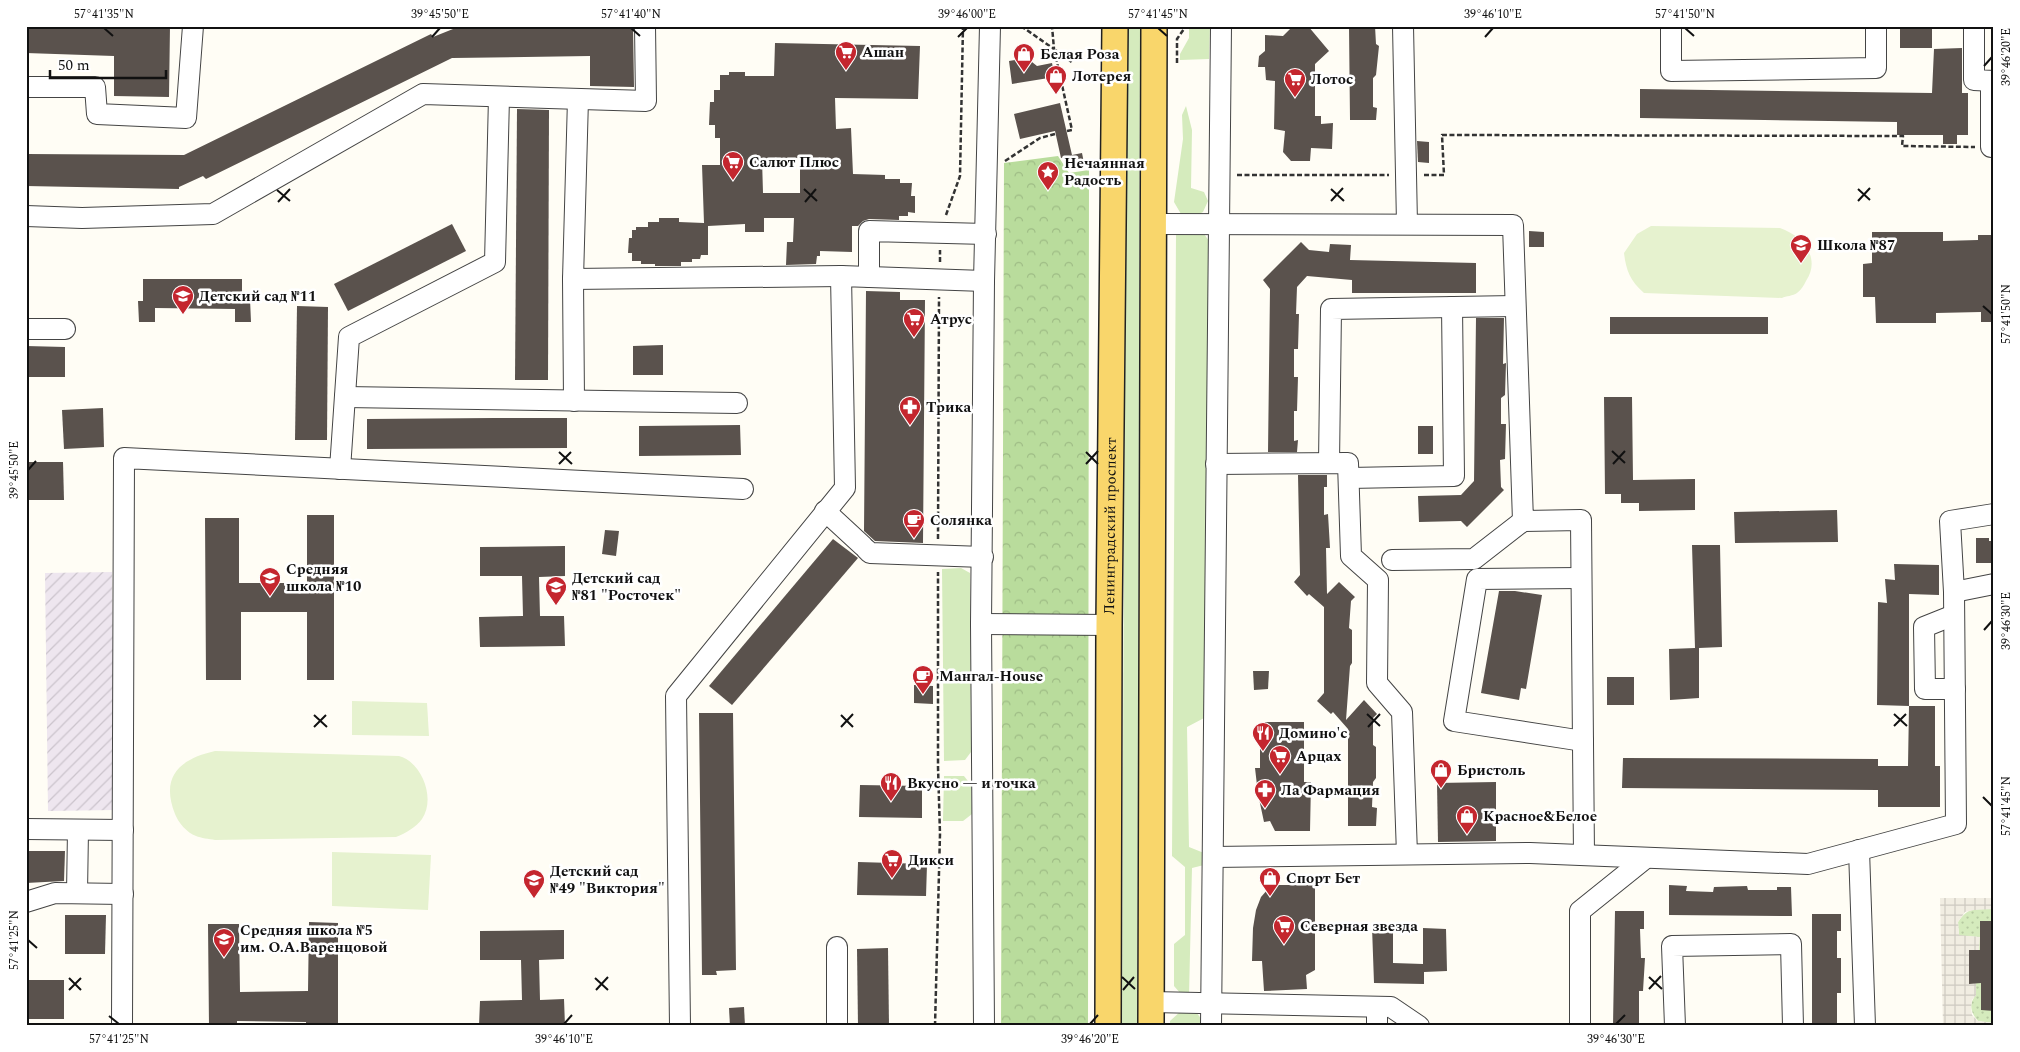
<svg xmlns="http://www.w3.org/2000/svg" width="2020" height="1052" viewBox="0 0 2020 1052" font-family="Spectral,serif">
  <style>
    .industrial { fill: url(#industrial-furrows) }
    .grass { fill: #d5ebbd }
    .forest { fill: url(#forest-crowns) }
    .park { fill: url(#park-dots) }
    .pitch { fill: #e6f2cf }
    .plaza { fill: url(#plaza-grid) }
    .building { fill: #5a524d; fill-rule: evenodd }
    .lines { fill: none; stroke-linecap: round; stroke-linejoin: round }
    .minor-casing { stroke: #444; stroke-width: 22 }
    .major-casing { stroke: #222; stroke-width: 28 }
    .path { stroke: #333; stroke-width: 2.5; stroke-dasharray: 5 2.5; stroke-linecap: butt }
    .minor { stroke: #fff; stroke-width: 20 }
    .major { stroke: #f9d66b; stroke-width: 25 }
    .ticks { fill: none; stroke: #111; stroke-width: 2 }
    .labels { text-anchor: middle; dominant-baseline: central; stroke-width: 5; stroke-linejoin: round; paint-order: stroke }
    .poi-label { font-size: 15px; font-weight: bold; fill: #111; stroke: #fff; text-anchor: start }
    .street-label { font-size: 15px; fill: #111; stroke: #fff }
    .neatline { fill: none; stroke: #111; stroke-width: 2 }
    .ticks-label { font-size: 12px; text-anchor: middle; fill: #111 }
  </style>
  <defs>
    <pattern id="industrial-furrows" width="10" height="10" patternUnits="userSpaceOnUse" patternTransform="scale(1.25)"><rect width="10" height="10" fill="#eee6ef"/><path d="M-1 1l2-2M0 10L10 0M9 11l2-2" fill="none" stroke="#cbc4cc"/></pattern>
    <pattern id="forest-crowns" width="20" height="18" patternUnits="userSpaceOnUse" patternTransform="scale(1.25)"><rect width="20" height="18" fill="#b9dc9c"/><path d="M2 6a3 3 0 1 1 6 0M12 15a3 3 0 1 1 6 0" fill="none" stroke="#9ebc85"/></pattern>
    <pattern id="park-dots" width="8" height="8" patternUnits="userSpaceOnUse" patternTransform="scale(1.25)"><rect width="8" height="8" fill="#d5ebbd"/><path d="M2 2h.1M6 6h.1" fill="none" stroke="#b6c8a1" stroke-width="1.8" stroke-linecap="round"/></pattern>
    <pattern id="plaza-grid" width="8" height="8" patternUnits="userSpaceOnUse" patternTransform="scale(1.25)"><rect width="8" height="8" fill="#f1ede2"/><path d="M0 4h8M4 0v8" fill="none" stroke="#cecac1"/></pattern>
  </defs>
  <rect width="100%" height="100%" fill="#fffdf5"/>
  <path class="industrial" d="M112 572 115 810 48 811 45 573Z"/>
  <g class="grass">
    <path d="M1126 26H1140L1137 1026H1122Z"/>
    <path d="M1189 26H1210L1209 59 1180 60V54L1189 38Z"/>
    <path d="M1186 106 1192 130 1191 188 1204 192 1208 201 1203 212 1197 215 1181 214 1174 202 1183 139 1182 115Z"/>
    <path d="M1187 230 1202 231 1209 241 1206 717 1187 727 1189 847 1204 853V865L1192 868 1189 996 1181 994 1174 986V944L1185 935V867L1172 856 1176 235Z"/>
    <path d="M961 568 970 573 971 752 965 760 944 761 942 569Z"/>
    <path d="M944 776H964L971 785 972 814 963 821H943Z"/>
    <path d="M1181 1011 1196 1012 1203 1021V1026H1170V1021Z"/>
  </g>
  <path class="forest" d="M1058 156 1069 173 1089 170 1088 1026H1001L1004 163Z"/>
  <path class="park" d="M1994 909V1023L1978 1021C1971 1013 1968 1004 1976 995V984H1969V950L1980 937 1959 936 1958 922C1969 906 1975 909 1994 909Z"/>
  <g class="pitch">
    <path d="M1651 226 1780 228C1801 235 1822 257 1806 281 1804 285 1801 290 1797 293 1793 296 1786 296 1782 298L1644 293C1630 281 1626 270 1624 253L1637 234Z"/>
    <path d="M352 701 427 703 429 736 352 735Z"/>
    <path d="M215 751 399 756C422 762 436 799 422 819 416 827 406 833 396 837L215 840C209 839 201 838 196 836 187 833 178 822 175 814 160 776 180 759 215 751Z"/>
    <path d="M332 852 431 855 428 910 332 906Z"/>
  </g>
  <path class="plaza" d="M1940 898H1994V909L1974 910 1965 912 1958 922 1959 935 1980 937 1979 950H1969V983H1976V995L1972 1000 1971 1008 1972 1015 1978 1021 1994 1023V1026H1943Z"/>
  <g class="building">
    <path d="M26 26H170L169 97 114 96V56L26 53Z"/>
    <path d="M454 26 590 29V26H633L634 87 590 86V56L452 58 206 179 203 176 179 187V189L26 186V154L184 155 431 34 433 37 453 29Z"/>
    <path d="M1293 26H1308L1329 51 1315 64V116H1321V124L1333 123 1332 149 1311 148 1310 161H1291L1283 152 1285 131 1274 129 1275 81 1266 80 1265 67H1258L1259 56 1265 51V35L1283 36Z"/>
    <path d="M1349 26H1375L1376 44 1379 46 1376 75 1373 78V107L1377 108 1376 120H1350Z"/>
    <rect x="1900" y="26" width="32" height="22"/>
    <path d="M775 43 920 46 918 99 835 98 836 129 851 128 853 174 885 175V179H900V183H912L911 196H915V213L908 212V216H899V220L869 219 863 221 858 226H852V252L820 251V256H817L816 264 786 265 787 242H793L794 218H764V232H745V224L708 226V255H701L700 259H692V262H681V266H655V264H641V261H632V253H628L629 238H632V230H636V227H648V222H659V218H679V222L704 223 702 165H720V138H715V125H709L710 102H714V90H720V75H729V72H745V76H774ZM800 158V193H763L762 159Z"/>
    <path d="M1962 48V93H1968V135H1957V144H1943V135H1897V122L1640 118V89L1932 93 1934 49Z"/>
    <path d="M1027 58 1037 66 1052 63 1055 77 1012 84 1009 61Z"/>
    <path d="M1060 103 1072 155 1082 153 1085 168 1073 170 1070 156 1061 158 1055 131 1020 139 1014 114Z"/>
    <path d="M517 109 549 110 548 380H515Z"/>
    <path d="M1417 141 1429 142V163L1418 162Z"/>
    <path d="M452 224 466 251 348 311 334 284Z"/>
    <path d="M1529 231 1544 232V247H1529Z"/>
    <path d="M1872 232H1943V241L1978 240V235H1994V322H1981V312L1936 313V323H1876L1875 297H1863V264L1872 263Z"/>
    <path d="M1301 242 1309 250 1329 252 1330 244 1351 245 1350 260 1476 263V293H1352V280L1307 276 1297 287 1296 314H1299L1298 349H1294V377H1298L1297 411H1294V441L1298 440 1297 452H1268L1270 289 1263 280Z"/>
    <path d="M143 279H242V299H250L251 322H235V309L155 308V322H139L138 301H143Z"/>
    <path d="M866 291 900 292V300H925L923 543 875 541 864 531Z"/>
    <path d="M297 306 328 307 327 440H295Z"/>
    <rect x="1610" y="317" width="158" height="17"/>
    <path d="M1476 318H1504L1503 364 1506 363 1505 395 1501 398V424H1506L1505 459 1500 460 1501 487 1504 490 1467 527 1461 521 1419 522 1418 496 1461 495 1474 481Z"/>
    <path d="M663 345V375H633V346Z"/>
    <path d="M26 346 65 347V377H26Z"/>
    <path d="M1604 397H1632L1633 480 1695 479V510L1639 511V503H1621V494H1605Z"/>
    <path d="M103 408 104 447 64 449 62 410Z"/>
    <path d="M493 418H567V448L367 449V419Z"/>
    <path d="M740 425 741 455 639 456V426Z"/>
    <rect x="1418" y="426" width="15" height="28"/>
    <path d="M26 462H63L64 500H26Z"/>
    <path d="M1298 475H1327V487H1324V515L1328 514 1330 548H1326L1327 594 1339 582 1355 597 1351 601 1349 628 1352 630V663L1350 666 1346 720 1364 700 1377 714 1373 718V745L1376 747V778L1373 782 1372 807 1377 808 1376 826H1348V729L1333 712 1331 714 1317 701 1324 693V607L1309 594 1307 596 1294 582 1300 575Z"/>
    <path d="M1837 510 1838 542 1735 543 1734 512Z"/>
    <path d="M307 515H334V680H307V612H241V680H206L205 518H239V583H307Z"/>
    <path d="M605 530 619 531 616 556 602 554Z"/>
    <path d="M1976 538H1989V541H1994V563H1976Z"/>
    <path d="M833 539 858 558 732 705 709 686Z"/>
    <path d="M1692 545H1720L1722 647 1699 648V698L1670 700 1669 649 1695 648Z"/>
    <path d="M565 546V576L539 577 540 616H564L565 646 480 647 479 617 523 616 522 576H480V547Z"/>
    <path d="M1894 564 1939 565V595L1909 594V706L1877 705 1878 602 1887 603 1885 579 1895 580Z"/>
    <path d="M1499 591H1515L1542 595 1526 689 1521 688 1519 700 1481 693Z"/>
    <path d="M1253 671H1269L1268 689 1254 690Z"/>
    <rect x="1607" y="677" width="27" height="28"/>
    <path d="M914 685 933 686V704L914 703Z"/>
    <path d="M1909 706H1935V766H1940V807H1878V790L1622 788 1623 758 1878 759V766H1908Z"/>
    <path d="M699 713H733L736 970 716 971 717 975H702Z"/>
    <path d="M1265 722H1304V782H1311L1310 831H1275L1270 821 1264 822 1258 794 1255 768H1260V734H1265Z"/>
    <path d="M1496 782V841L1438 842 1437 783Z"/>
    <path d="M860 785 922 786V818L859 817Z"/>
    <path d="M26 851H65L64 881 26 883Z"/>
    <path d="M858 862 927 864 926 896 857 895Z"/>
    <path d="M1277 885H1315V970L1306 975 1307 989 1264 991 1262 961H1252L1253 928 1256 910 1261 897 1268 889Z"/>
    <path d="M1669 885 1687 886 1686 891 1713 892 1714 887 1747 886 1748 890H1777V887H1791L1792 916 1669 915Z"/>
    <path d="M1615 911H1644V929H1640L1641 958H1645L1643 991H1639V1026H1613Z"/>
    <path d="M1812 914H1841V931H1837V958H1841V993H1837V1026H1812Z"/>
    <path d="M65 915H106L105 954H65Z"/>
    <path d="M1980 921H1994V1011L1981 1010V983L1969 984V950H1980Z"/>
    <path d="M309 922 338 923V1026H306V1022L237 1021V1026H209L208 924H239L240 992 308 991Z"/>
    <path d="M1372 927H1393V963L1423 964V928L1446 929 1447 971 1424 972V984L1374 983Z"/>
    <path d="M564 930V959L539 960 540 1000 564 999 565 1026H479L480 1001 522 1000 521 960H480V931Z"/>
    <path d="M888 948 889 1026H858L857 949Z"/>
    <rect x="26" y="980" width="38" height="39"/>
    <path d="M744 1007 745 1026H730L729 1008Z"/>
  </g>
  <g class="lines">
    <g class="minor-casing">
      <g id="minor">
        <path d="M1403 26 1407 224"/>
        <path d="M1671 26V71L1876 68V26"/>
        <path d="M1974 26V80L1994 81"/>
        <path d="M1991 81V147H1994"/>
        <path d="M26 87H95L97 114 186 118 193 26"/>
        <path d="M578 99 573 279 841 276"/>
        <path d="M26 216 82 218 213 214 423 94 646 101 645 26"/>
        <path d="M1153 224 1513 225 1523 521 1581 520 1584 855"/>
        <path d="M869 277V231L986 234"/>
        <path d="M573 279 574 401"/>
        <path d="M26 329H65"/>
        <path d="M345 397 737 403"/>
        <path d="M1329 463 1331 309 1515 306"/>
        <path d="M1216 464 1348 463 1351 556 1378 580 1377 683 1402 712 1407 854"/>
        <path d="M340 469 349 337 495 262 499 97"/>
        <path d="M1349 478 1454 476 1452 307"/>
        <path d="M825 511 863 546"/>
        <path d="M866 549 870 553 983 557"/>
        <path d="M1392 560 1474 559 1523 521"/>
        <path d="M1580 578 1477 579 1454 721 1583 741"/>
        <path d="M1954 592 1950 521 1994 514"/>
        <path d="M1954 615 1924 627 1925 689H1955"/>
        <path d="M981 624 1109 625"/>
        <path d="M26 829 123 830"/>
        <path d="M1859 850 1865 1026"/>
        <path d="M1213 857 1530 853 1808 864 1956 824 1954 592 1994 584"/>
        <path d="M77 893 78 830"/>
        <path d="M26 902 55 893 123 894"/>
        <path d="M837 947V1026"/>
        <path d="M1151 1002 1391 1007 1419 1026"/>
        <path d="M122 1026 124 458 743 489"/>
        <path d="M680 1026 676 696 845 488 841 276 984 281"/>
        <path d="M984 1026 981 624 984 281 990 26"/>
        <path d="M1211 1026 1221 26"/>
        <path d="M1377 1026V1008"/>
        <path d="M1580 1026V911L1646 858"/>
        <path d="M1675 1026 1672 946 1791 944 1793 1026"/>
      </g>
    </g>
    <g class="major-casing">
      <g id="major">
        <path id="s1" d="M1108 1026 1109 625 1115 26"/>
        <path d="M1151 1026 1154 26"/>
      </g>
    </g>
    <g class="path">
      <path d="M1021 26 1054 49 1052 26"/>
      <path d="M1177 63V39L1186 26"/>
      <path d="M1067 131 1072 130 1054 49 1073 63"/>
      <path d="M1005 161 1040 138 1055 134"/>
      <path d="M1237 175H1389"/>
      <path d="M1424 175H1444L1442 135 1903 136 1902 146 1975 147"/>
      <path d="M946 215 960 176 963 26"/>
      <path d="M940 262V250"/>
      <path d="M938 539 939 297"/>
      <path d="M935 1026 940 834 938 767V572"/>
    </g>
    <use href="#minor" class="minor"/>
    <use href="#major" class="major"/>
  </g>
  <path class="ticks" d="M104 28 113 36M631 28 640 36M1158 28 1167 36M1685 28 1694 36M432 37 440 28M958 37 967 28M1485 37 1493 28M1984 66 1992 57M804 189 817 201M1331 189 1344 201M1858 189 1870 200M277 190 290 201M1331 201 1343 188M1858 201 1870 188M278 202 290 189M805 202 816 189M1983 306 1992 314M1612 451 1625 463M559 452 572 464M1086 452 1098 464M559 464 571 452M1086 464 1098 451M1613 464 1625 451M28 470 36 461M1984 630 1992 621M1367 714 1380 726M1894 714 1907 726M314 715 327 727M841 715 853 727M1894 726 1906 714M314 727 326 715M841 727 853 714M1368 727 1380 714M1983 797 1992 806M28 940 37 948M1122 977 1135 989M1649 977 1662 989M69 978 81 990M595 978 608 990M1649 989 1661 976M69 990 81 978M596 990 608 977M1123 990 1134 977M109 1016 119 1024M564 1024 572 1015M1090 1024 1098 1015M1616 1024 1625 1015"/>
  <defs>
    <g id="supermarket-pin" transform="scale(1.125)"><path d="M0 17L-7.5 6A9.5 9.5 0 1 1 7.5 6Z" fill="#c4262e" stroke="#fff"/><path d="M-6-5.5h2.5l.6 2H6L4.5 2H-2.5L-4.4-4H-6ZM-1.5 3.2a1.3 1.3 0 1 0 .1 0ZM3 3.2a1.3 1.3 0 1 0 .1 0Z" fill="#fff"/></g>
    <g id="shop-pin" transform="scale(1.125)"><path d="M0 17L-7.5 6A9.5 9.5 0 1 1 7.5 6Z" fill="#c4262e" stroke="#fff"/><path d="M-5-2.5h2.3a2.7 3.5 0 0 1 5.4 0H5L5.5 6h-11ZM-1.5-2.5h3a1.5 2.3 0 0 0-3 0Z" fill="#fff"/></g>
    <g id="sight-pin" transform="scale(1.125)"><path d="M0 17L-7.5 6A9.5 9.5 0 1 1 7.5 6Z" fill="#c4262e" stroke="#fff"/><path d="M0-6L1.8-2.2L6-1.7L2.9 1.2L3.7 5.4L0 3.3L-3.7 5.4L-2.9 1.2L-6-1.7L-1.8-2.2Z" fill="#fff"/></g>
    <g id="school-pin" transform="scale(1.125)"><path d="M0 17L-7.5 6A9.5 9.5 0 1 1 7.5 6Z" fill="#c4262e" stroke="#fff"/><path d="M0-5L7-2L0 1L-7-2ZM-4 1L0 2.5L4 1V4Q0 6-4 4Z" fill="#fff"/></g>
    <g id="pharmacy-pin" transform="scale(1.125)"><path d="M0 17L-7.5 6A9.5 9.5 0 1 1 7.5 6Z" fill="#c4262e" stroke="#fff"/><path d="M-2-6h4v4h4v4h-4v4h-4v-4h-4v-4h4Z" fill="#fff"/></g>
    <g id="cafe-pin" transform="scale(1.125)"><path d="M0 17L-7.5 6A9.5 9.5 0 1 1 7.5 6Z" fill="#c4262e" stroke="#fff"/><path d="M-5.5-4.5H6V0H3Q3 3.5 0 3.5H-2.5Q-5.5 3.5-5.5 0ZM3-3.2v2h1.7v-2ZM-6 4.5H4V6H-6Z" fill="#fff"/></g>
    <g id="restaurant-pin" transform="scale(1.125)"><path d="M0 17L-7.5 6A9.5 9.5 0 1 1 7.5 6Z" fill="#c4262e" stroke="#fff"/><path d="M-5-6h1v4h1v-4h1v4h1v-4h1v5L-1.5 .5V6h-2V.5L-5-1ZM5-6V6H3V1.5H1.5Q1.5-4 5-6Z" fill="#fff"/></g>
  </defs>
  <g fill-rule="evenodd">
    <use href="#supermarket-pin" x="846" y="52"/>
    <use href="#shop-pin" x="1024" y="54"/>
    <use href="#shop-pin" x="1056" y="76"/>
    <use href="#supermarket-pin" x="1295" y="79"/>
    <use href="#supermarket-pin" x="733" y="162"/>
    <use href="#sight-pin" x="1048" y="172"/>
    <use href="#school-pin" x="1801" y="245"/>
    <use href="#school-pin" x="183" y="296"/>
    <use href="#supermarket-pin" x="914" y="319"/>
    <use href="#pharmacy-pin" x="910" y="407"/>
    <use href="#cafe-pin" x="914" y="520"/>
    <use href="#school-pin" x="270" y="578"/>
    <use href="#school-pin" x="556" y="587"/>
    <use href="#cafe-pin" x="923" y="676"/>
    <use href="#restaurant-pin" x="1263" y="733"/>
    <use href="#supermarket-pin" x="1280" y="756"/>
    <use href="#shop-pin" x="1441" y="770"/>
    <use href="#restaurant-pin" x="891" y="783"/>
    <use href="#pharmacy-pin" x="1265" y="790"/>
    <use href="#shop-pin" x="1467" y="816"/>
    <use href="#supermarket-pin" x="892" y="860"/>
    <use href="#shop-pin" x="1270" y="878"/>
    <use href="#school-pin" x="534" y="880"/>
    <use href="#supermarket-pin" x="1284" y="926"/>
    <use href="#school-pin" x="224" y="939"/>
  </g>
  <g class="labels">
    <g class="poi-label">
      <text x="862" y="52">Ашан</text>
      <text x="1040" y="54">Белая Роза</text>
      <text x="1072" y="76">Лотерея</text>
      <text x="1311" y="79">Лотос</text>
      <text x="749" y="162">Салют Плюс</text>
      <text x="1064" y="163">Нечаянная<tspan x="1064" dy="17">Радость</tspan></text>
      <text x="1817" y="245">Школа №87</text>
      <text x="199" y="296">Детский сад №11</text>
      <text x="930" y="319">Атрус</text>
      <text x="926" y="407">Трика</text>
      <text x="930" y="520">Солянка</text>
      <text x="286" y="569">Средняя<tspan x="286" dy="17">школа №10</tspan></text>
      <text x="572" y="578">Детский сад<tspan x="572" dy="17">№81 "Росточек"</tspan></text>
      <text x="939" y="676">Мангал-House</text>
      <text x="1279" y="733">Домино'c</text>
      <text x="1296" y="756">Арцах</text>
      <text x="1457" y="770">Бристоль</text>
      <text x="907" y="783">Вкусно — и точка</text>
      <text x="1281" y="790">Ла Фармация</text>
      <text x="1483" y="816">Красное&amp;Белое</text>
      <text x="908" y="860">Дикси</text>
      <text x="550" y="871">Детский сад<tspan x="550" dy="17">№49 "Виктория"</tspan></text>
      <text x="1286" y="878">Спорт Бет</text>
      <text x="1300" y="926">Северная звезда</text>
      <text x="240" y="930">Средняя школа №5<tspan x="240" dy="17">им. О.А.Варенцовой</tspan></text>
    </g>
    <g class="street-label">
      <text stroke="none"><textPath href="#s1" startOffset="500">Ленинградский проспект</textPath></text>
    </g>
  </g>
  <rect width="2020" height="1052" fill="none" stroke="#ffffff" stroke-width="55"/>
  <path d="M50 70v8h116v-8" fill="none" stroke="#111111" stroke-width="2.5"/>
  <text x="58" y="70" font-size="15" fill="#111111" stroke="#ffffff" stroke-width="4" paint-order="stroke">50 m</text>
  <rect x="28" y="28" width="1964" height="996" class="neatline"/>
  <g class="ticks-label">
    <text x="104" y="18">57°41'35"N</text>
    <text x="440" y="18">39°45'50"E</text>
    <text x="631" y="18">57°41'40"N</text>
    <text x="967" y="18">39°46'00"E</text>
    <text x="1158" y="18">57°41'45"N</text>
    <text x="1493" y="18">39°46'10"E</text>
    <text x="1685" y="18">57°41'50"N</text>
    <text transform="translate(2006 57) rotate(-90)" y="4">39°46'20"E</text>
    <text transform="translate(2006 314) rotate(-90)" y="4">57°41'50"N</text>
    <text transform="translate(14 470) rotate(-90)" y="4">39°45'50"E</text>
    <text transform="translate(2006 621) rotate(-90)" y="4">39°46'30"E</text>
    <text transform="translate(2006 806) rotate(-90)" y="4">57°41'45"N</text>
    <text transform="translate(14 940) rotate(-90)" y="4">57°41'25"N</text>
    <text x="119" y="1043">57°41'25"N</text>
    <text x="564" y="1043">39°46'10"E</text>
    <text x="1090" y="1043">39°46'20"E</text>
    <text x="1616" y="1043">39°46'30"E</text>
  </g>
</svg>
